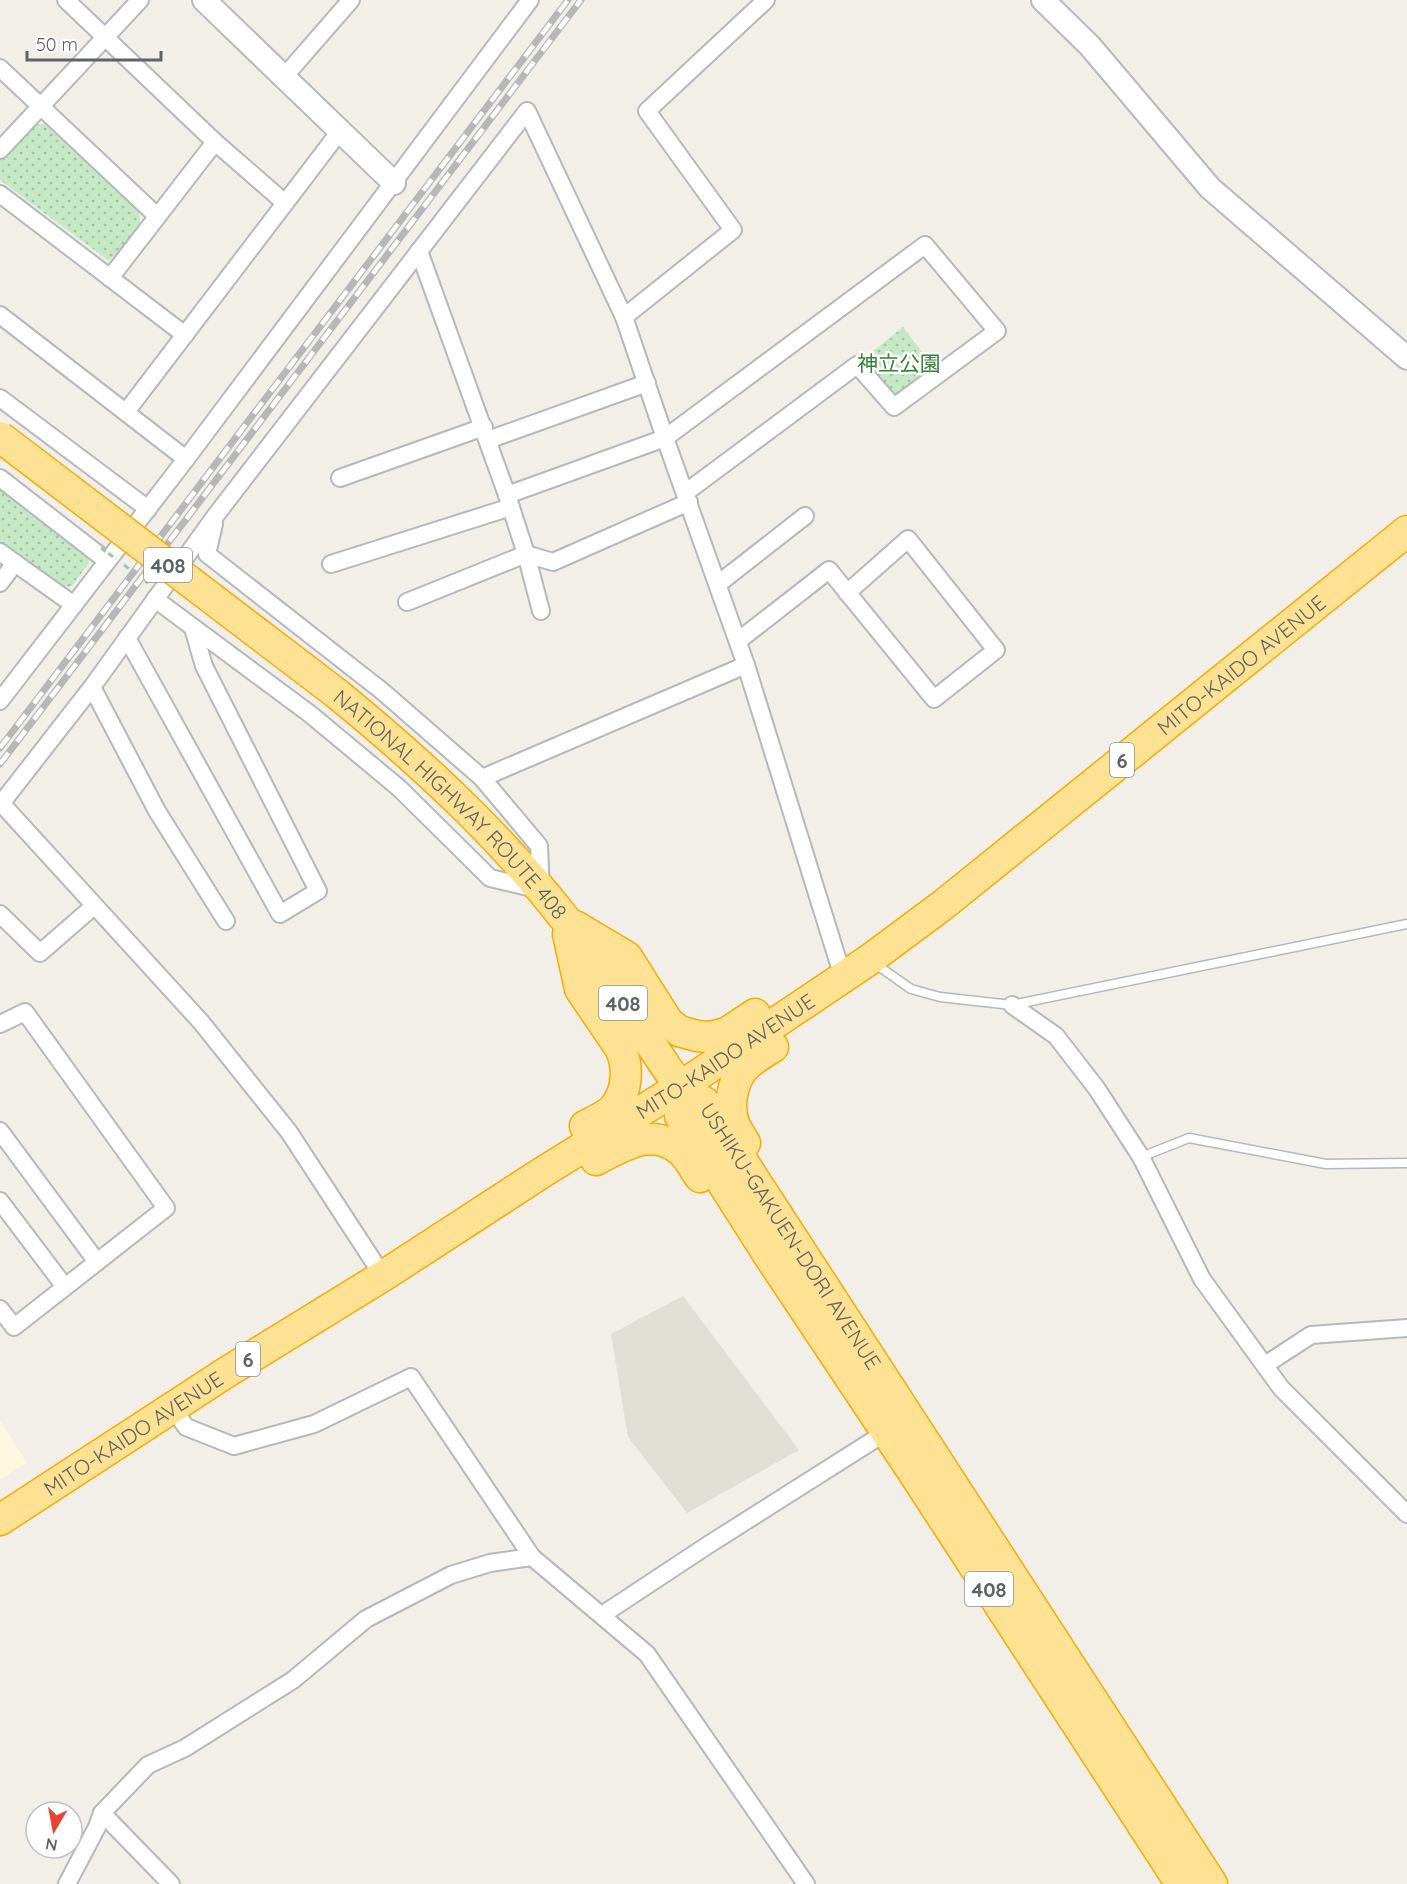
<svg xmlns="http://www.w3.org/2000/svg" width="1407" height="1884" viewBox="0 0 1407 1884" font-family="Quicksand,'Noto Sans JP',sans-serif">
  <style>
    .commercial { fill: #fef7e0 }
    .education { fill: #e1ded6 }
    .park { fill: url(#park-dots) }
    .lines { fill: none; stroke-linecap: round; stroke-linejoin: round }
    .lane-casing { stroke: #b5b8bc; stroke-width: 11 }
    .street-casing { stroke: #b5b8bc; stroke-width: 20 }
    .secondary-casing { stroke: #b6babf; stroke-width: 26 }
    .highway-casing { stroke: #f9ab00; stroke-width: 33 }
    .path { stroke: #9cc7a9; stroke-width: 3; stroke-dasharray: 6 3; stroke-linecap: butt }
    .lane { stroke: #fff; stroke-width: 8 }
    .street { stroke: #fff; stroke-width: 16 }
    .secondary { stroke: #fff; stroke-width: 22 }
    .highway { stroke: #fde293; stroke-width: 30 }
    .rail-casing { stroke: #b6b7b8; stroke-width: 7 }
    .rail { stroke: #fff; stroke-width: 4.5; stroke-dasharray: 14; stroke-linecap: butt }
    .highway-bridge-casing { stroke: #f9ab00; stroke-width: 33; stroke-linecap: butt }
    .path-bridge { stroke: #9cc7a9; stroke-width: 3; stroke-dasharray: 6 3; stroke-linecap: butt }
    .highway-bridge { stroke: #fde293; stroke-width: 30 }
    .labels { text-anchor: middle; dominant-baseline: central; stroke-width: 5; stroke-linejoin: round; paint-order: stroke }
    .shield { fill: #fff; stroke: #8f9295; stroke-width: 1.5 }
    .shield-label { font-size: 20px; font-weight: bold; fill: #5f6368 }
    .park-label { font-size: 21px; fill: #348238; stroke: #fff }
    .street-label { font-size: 21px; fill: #5f6368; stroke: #fff }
  </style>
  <defs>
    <pattern id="park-dots" width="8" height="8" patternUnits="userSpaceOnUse" patternTransform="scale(1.5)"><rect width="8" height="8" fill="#c5e8c5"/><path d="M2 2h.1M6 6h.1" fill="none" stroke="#a3c0a4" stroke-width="1.8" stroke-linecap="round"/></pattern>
  </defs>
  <rect width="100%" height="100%" fill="#f1efe8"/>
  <path class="commercial" d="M0 1421 27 1463 0 1479Z"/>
  <path class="education" d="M683 1296 799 1450 687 1513 628 1437 611 1334Z"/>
  <g class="park">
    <path d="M35 124H45L139 211 141 229 109 261 0 180V158Z"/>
    <path d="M903 327 934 368 896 398 865 358Z"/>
    <path d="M0 484 87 548 89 563 72 586 57 588 0 545Z"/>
  </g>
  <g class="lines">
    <g class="lane-casing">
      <g id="lane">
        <path d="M874 963 911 989 940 997 1012 1005 1407 924"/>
        <path d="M1141 1157 1189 1138 1326 1164 1407 1163"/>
      </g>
    </g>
    <g class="street-casing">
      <g id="street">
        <path d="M66 0 215 142 285 203"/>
        <path d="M0 68 157 216"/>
        <path d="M284 77 351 0"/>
        <path d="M0 150 140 0"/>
        <path d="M0 194 185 335"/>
        <path d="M419 251 507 495"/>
        <path d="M110 278 215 142"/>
        <path d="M0 315 186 459"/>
        <path d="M624 317 733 230 647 111 766 0"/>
        <path d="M0 398 148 509"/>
        <path d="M126 412 340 131"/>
        <path d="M488 440 647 383"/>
        <path d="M0 478 107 561"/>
        <path d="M340 478 484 427"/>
        <path d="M0 552 15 563 0 583"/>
        <path d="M15 563 74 605"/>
        <path d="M331 564 511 507"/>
        <path d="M718 584 805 516"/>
        <path d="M155 599 310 714 399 788 490 878 541 890 539 846 482 778 382 691 207 554 214 524"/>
        <path d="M407 602 526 554 553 562 689 502"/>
        <path d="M541 611 526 554 507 495 665 438 925 245 997 331 894 407 857 365 685 493"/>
        <path d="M127 638 280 914 318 891 204 666 193 628"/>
        <path d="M738 641 829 570 934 699 996 650 908 539 847 593"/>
        <path d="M92 687 157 811 226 921"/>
        <path d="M0 701 186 459 530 0"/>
        <path d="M482 778 746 665"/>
        <path d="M1 803 201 1022 289 1132 383 1276"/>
        <path d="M0 805 92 687 216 515 527 111 624 317 665 438 746 665 843 977"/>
        <path d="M0 914 40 953 94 906"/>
        <path d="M1012 1005 1056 1036 1097 1089 1141 1157 1202 1279 1281 1388 1407 1514"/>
        <path d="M0 1024 25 1012 166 1208 14 1327 0 1309"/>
        <path d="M0 1131 97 1262"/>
        <path d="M0 1201 65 1287"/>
        <path d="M1265 1365 1311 1335 1407 1328"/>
        <path d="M172 1407 186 1427 234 1446 314 1424 411 1377 532 1557 647 1654 806 1884"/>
        <path d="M602 1615 708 1545 891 1429"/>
        <path d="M102 1813 171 1884"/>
        <path d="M67 1884 97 1827 102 1813 148 1765 185 1748 293 1680 366 1619 451 1575 490 1563 532 1557"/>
      </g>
    </g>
    <g class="secondary-casing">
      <g id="secondary">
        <path d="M204 0 394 183"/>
        <path d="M1043 0 1090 46 1210 188 1407 358"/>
      </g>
    </g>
    <g class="highway-casing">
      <g id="highway">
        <path id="s1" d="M336 693C418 760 499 834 565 919 606 973 641 1032 680 1087L704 1102 1212 1884"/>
        <path d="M575 926 627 957 668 1022 679 1031 697 1036 709 1037 719 1035 728 1032 755 1014"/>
        <path d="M568 934 580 989 620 1048C629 1066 628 1091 614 1108 607 1116 594 1121 585 1126"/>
        <path d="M680 1087V1116L767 1253 911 1469 1181 1884"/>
        <path d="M745 1143C742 1138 738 1132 735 1126 727 1108 732 1081 745 1067 753 1059 763 1053 773 1047"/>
        <path d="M596 1160C623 1146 653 1126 681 1151 689 1158 694 1169 700 1177"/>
        <path id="s2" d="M0 1520 227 1372 383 1276 543 1172 680 1087 869 960 943 905 1407 531"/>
      </g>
    </g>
    <path class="path" d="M124 565 148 583"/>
    <use href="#lane" class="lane"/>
    <use href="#street" class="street"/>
    <use href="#secondary" class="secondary"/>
    <use href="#highway" class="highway"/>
    <g class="rail-casing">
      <g id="rail">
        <path d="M0 748 568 0"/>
        <path d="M0 764 581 0"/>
      </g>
    </g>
    <use href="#rail" class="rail"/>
    <g class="highway-bridge-casing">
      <path id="highway-bridge" d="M0 437 336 693"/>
    </g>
    <path class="path-bridge" d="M101 548 116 559"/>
    <use href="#highway-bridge" class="highway-bridge"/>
  </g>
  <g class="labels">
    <g class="shield">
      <rect x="144" y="548" width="48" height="34" rx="4.5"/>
      <rect x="1110" y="743" width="24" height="34" rx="4.5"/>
      <rect x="599" y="986" width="48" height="34" rx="4.5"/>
      <rect x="236" y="1342" width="24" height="34" rx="4.5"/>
      <rect x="965" y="1572" width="48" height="34" rx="4.5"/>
    </g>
    <g class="shield-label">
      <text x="168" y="565">408</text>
      <text x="1122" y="760">6</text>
      <text x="623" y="1003">408</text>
      <text x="248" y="1359">6</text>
      <text x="989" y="1589">408</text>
    </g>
    <g class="park-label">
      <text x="899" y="363">神立公園</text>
    </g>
    <g class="street-label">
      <text stroke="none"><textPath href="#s2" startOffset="1509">MITO-KAIDO AVENUE</textPath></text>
      <text stroke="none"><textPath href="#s1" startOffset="160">NATIONAL HIGHWAY ROUTE 408</textPath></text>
      <text stroke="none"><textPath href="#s2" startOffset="861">MITO-KAIDO AVENUE</textPath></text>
      <text stroke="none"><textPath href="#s1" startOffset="714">USHIKU-GAKUEN-DORI AVENUE</textPath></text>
      <text stroke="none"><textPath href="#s2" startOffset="159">MITO-KAIDO AVENUE</textPath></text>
    </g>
  </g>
  <g transform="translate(54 1830) rotate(190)"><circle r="28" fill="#ffffff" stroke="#bfc1c3" stroke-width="1.5"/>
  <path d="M0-4.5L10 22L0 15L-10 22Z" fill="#ea4335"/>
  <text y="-9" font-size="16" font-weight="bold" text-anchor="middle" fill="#5f6368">N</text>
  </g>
  <path d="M27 51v9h134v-9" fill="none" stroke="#5f6368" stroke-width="3"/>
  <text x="36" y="51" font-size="18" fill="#5f6368" stroke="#ffffff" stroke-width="4.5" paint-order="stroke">50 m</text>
</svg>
